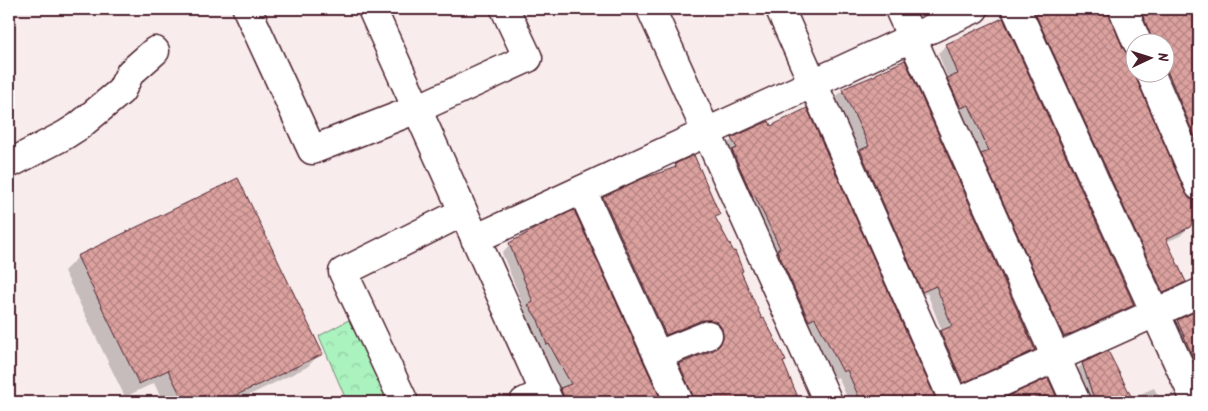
<svg xmlns="http://www.w3.org/2000/svg" width="1208" height="411" viewBox="0 0 1208 411" font-family="Kalam,sans-serif">
  <style>
    .park { fill: url(#park-crowns); stroke: #7a8874 }
    .shadow { fill: #0003 }
    .building { fill: url(#building-cross-hatch); stroke: #4a1f2b }
    .lines { fill: none; stroke-linecap: round; stroke-linejoin: round }
    .minor-casing { stroke: #4a1f2b; stroke-width: 31 }
    .minor { stroke: #fff; stroke-width: 28 }
  </style>
  <defs>
    <pattern id="park-crowns" width="20" height="18" patternUnits="userSpaceOnUse" patternTransform="scale(1.25)"><rect width="20" height="18" fill="#aaf2be"/><path d="M2 6a3 3 0 1 1 6 0M12 15a3 3 0 1 1 6 0" fill="none" stroke="#94cfa3"/></pattern>
    <pattern id="building-cross-hatch" width="8" height="8" patternUnits="userSpaceOnUse" patternTransform="scale(1.25)"><rect width="8" height="8" fill="#dca29f"/><path d="M0 0l8 8M0 8l8-8" fill="none" stroke="#b48382"/></pattern>
  </defs>
  <rect width="100%" height="100%" fill="#f8ecec"/>
  <filter id="ink" filterUnits="userSpaceOnUse"><feTurbulence type="fractalNoise" baseFrequency=".02" numOctaves="2"/><feDisplacementMap in="SourceGraphic" scale="10" xChannelSelector="R" yChannelSelector="G"/><feConvolveMatrix kernelMatrix="1 2 1 2 8 2 1 2 1" color-interpolation-filters="sRGB"/></filter>
  <g filter="url(#ink)">
    <path class="park" d="M356 316 397 402H347L319 336Z"/>
    <g class="shadow">
      <path d="M906 9H936L911 20Z"/>
      <path d="M1026 9H1032L1163 296 1154 300Z"/>
      <path d="M1034 9H1107V15L1184 193 1189 200 1199 203V223L1189 227 1180 236 1166 242 1184 282 1175 291 1166 295Z"/>
      <path d="M1126 9H1199V177L1153 72H1166V42H1141Z"/>
      <path d="M947 45 1133 305 1124 313 1055 345 961 112 952 116 940 88 948 79 938 53Z"/>
      <path d="M843 90 1034 350 1025 358 954 390 932 341 942 331 927 293 914 299 852 160 859 152 834 99Z"/>
      <path d="M806 110 936 402H849L838 377 834 379 806 326 724 148 732 139 770 127Z"/>
      <path d="M676 165 718 215 714 218 761 320 785 361 782 364 799 402H684L671 373 679 365 714 351 715 347 714 338 657 343 595 207 603 198 640 182 671 170Z"/>
      <path d="M574 212 661 402H554L552 397 561 389 520 314 525 310 502 253 510 244Z"/>
      <path d="M78 257 321 353 307 367 239 400V402H163L154 383 125 397 64 271Z"/>
      <path d="M1199 311V398L1169 330 1177 321Z"/>
      <path d="M1108 353 1131 398 1154 388 1160 399 1173 393 1178 402H1084L1074 373 1082 364Z"/>
      <path d="M1048 380 1058 402H998Z"/>
    </g>
    <g class="building">
      <path d="M1033 9H1108L1109 15 1123 48 1128 55 1136 58V78L1185 192 1190 199 1199 201V218L1193 221 1190 227 1166 239 1186 282 1163 292Z"/>
      <path d="M1140 9H1199V147L1166 68V42H1152L1151 36Z"/>
      <path d="M1003 18 1134 305 1064 337 981 154 989 151 969 105 961 108 947 78 958 74 946 44Z"/>
      <path d="M905 60 1035 350 963 383 940 331 952 326 936 286 922 292 860 150 869 146 842 89 876 75V74Z"/>
      <path d="M807 108 937 402H861L847 370 843 372 815 318 809 321 777 250 780 248 755 196 753 197 732 150 737 148 731 138 769 121 771 126Z"/>
      <path d="M694 155 720 215 715 217 734 252 735 251 743 271 741 272 762 319 764 318 786 361 783 362 800 402H694L693 396 679 364 714 350 720 345 723 338 722 329 717 322 710 320H702L666 335 603 197 639 180 676 167 675 164Z"/>
      <path d="M238 178 323 354 222 402H184L168 370 139 384 77 256Z"/>
      <path d="M574 210 662 402H566L560 388 571 384 549 344 547 345 538 320 528 305 533 302 509 243 540 226Z"/>
      <path d="M1199 310V371L1177 320Z"/>
      <path d="M1108 351 1134 402H1095L1082 363Z"/>
      <path d="M1048 378 1059 402H995Z"/>
    </g>
    <g class="lines">
      <g class="minor-casing">
        <g id="minor">
          <path d="M247 9 312 150 417 109 528 58 505 9"/>
          <path d="M372 9 549 402"/>
          <path d="M651 9 828 402"/>
          <path d="M780 9 954 402"/>
          <path d="M899 9 1076 402"/>
          <path d="M1016 9 1196 402"/>
          <path d="M1123 9 1137 42"/>
          <path d="M1150 72 1199 186"/>
          <path d="M9 164 65 135 79 126 121 91 130 73 155 51"/>
          <path d="M582 190 679 402"/>
          <path d="M475 239 974 9"/>
          <path d="M658 355 708 335"/>
          <path d="M404 402 343 272 463 212"/>
          <path d="M524 402 545 392"/>
          <path d="M958 402 1199 293"/>
        </g>
      </g>
      <use href="#minor" class="minor"/>
    </g>
  </g>
  <rect width="1208" height="411" fill="none" stroke="#fff" stroke-width="30"/>
  <rect x="15" y="15" width="1178" height="381" fill="none" stroke="#4a1f2b" stroke-width="2" filter="url(#ink)"/>
  <g transform="translate(1150 58) rotate(86)"><circle r="24" fill="#ffffff" stroke="#b7a5aa"/>
  <path d="M0-4L9 19L0 12L-9 19Z" fill="#4a1f2b"/>
  <text y="-8" font-size="14" font-weight="bold" text-anchor="middle" fill="#4a1f2b">N</text>
  </g>
</svg>
